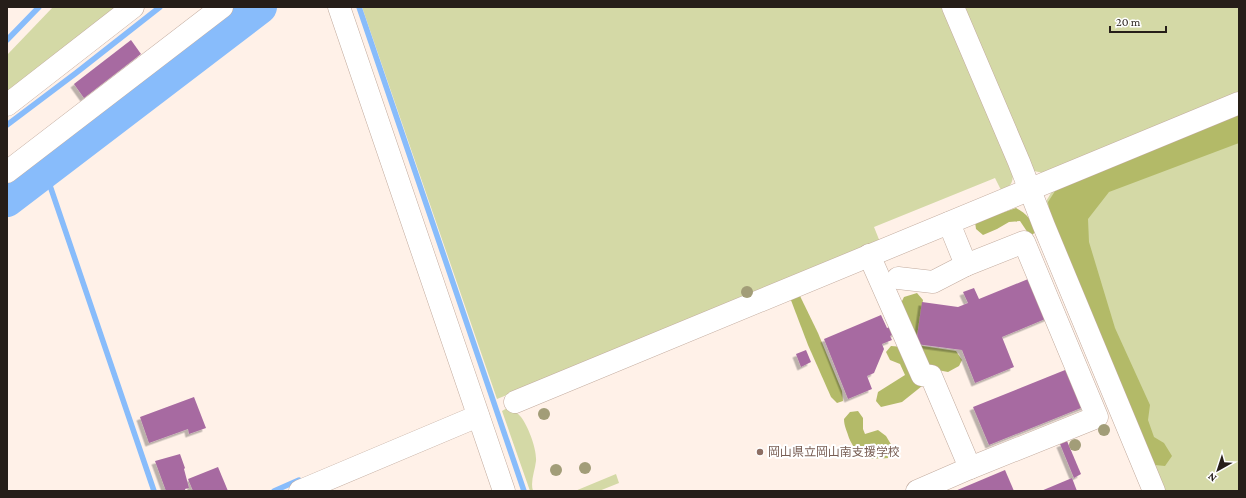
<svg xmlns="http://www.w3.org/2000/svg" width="1246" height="498" viewBox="0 0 1246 498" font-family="'Crimson Pro','Noto Sans JP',serif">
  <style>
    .green { fill: #d4d9a6 }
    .forest { fill: #b3ba68 }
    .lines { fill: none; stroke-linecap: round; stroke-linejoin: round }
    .stream { stroke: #88bcfb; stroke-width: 5.5 }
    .river { stroke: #88bcfb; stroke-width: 34 }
    .building { fill: #a76ba1; filter: url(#shadow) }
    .minor-casing { stroke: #c2ab9e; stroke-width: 23 }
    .minor { stroke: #fff; stroke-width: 22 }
    .tree { fill: #a29d78 }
    .education-dot { fill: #8d6e63; stroke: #fff; stroke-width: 1.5 }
    .labels { text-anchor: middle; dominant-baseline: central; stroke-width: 4; stroke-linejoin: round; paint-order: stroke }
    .education-label { font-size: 12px; fill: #785e54; stroke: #fff; text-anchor: start }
  </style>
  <defs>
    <filter id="shadow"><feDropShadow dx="-3.5" dy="3.5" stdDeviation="0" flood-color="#0004"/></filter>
  </defs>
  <rect width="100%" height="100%" fill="#fff1e8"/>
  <g class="green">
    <path d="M53 7H124L7 99V55Z"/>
    <path d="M362 7H946L1012 167C1014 180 1013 185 1002 192L995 178 874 227 880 242 732 304 497 399Z"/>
    <path d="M962 7H1239V93L1043 173 1034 171 1028 165Z"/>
    <path d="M1239 110V491H1165L1045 203 1054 188Z"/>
    <path d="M509 407C513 410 518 413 521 417 528 426 537 449 536 461 535 471 530 481 533 491H530L502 411Z"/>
    <path d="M616 474 619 483 599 491H575Z"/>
  </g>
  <g class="forest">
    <path d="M1239 112V143L1109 192 1088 219 1089 242 1115 328 1150 405 1148 420 1154 437 1164 443 1172 456 1165 466 1155 465 1050 216 1048 202 1057 188Z"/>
    <path d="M1016 208C1027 214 1032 220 1036 232L1030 236 1020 221 1009 222 997 229 983 235 976 229 975 222Z"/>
    <path d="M794 293 800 296 818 333 842 391 843 401 837 403 831 397 808 345 789 295Z"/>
    <path d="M917 293 923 300 916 345 956 351 962 360 959 366 948 372 927 368 922 386 902 402 881 407 876 401 878 392 905 375 900 364 890 360 886 352 891 346 903 347 899 307 904 297Z"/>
    <path d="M858 411 863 418V429L865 434 878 430 886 436 892 446 888 458C867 460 858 458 849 438 847 431 844 426 844 419L850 412Z"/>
  </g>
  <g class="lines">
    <g class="stream">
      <path d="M359 7 524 491"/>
      <path d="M7 40 39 7"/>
      <path d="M7 125 76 73 160 7"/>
      <path d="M45 171 154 491"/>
      <path d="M274 491 299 480"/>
    </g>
    <path class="river" d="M7 200 260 7"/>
  </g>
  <g class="building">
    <path d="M131 40 141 54 84 98 74 84Z"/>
    <path d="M1033 277 1050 317 1002 337 1014 367 975 383 962 350 916 344 922 302 958 307 968 303 963 292 974 288 979 299Z"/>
    <path d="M881 315 887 328 895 325 898 332 890 336 892 340 882 344 884 349 874 373 867 376 872 389 848 399 824 339Z"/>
    <path d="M806 350 811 362 801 367 796 354Z"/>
    <path d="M1070 368 1086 406 989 445 973 407Z"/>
    <path d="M194 397 206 428 189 434 188 429 149 443 140 417Z"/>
    <path d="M1067 441 1081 474 1074 478 1060 444Z"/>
    <path d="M180 454 185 468 184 469 189 488 185 489V491H166L155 461Z"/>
    <path d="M218 467 228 491H193L188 479Z"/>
    <path d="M1005 470 1014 491H955Z"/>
    <path d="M1072 478 1077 491H1041Z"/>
  </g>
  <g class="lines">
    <g class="minor-casing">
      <g id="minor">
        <path d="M339 7 504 491"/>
        <path d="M953 7 1019 162 1044 226 1154 491"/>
        <path d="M7 105 133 7"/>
        <path d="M7 172 222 7"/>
        <path d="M949 223 966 265"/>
        <path d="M869 255 922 375 931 376 970 468 917 491"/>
        <path d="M898 278 933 282 966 265 1024 242 1097 417 970 468"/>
        <path d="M515 402 1239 103"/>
        <path d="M300 491 478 416"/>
      </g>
    </g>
    <use href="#minor" class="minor"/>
  </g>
  <g class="tree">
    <circle cx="747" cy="292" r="6"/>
    <circle cx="544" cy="414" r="6"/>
    <circle cx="1104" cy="430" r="6"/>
    <circle cx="1075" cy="445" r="6"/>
    <circle cx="585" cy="468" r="6"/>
    <circle cx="556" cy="470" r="6"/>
  </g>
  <circle class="education-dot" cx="760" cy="452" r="4"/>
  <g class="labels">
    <g class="education-label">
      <text x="768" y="452">岡山県立岡山南支援学校</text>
    </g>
  </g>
  <rect width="1246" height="498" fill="none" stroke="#261e19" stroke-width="16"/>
  <g transform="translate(1218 470) rotate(219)" stroke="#ffffff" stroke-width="3" paint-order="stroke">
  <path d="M0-3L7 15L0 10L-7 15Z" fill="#261e19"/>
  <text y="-6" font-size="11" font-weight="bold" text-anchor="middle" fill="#261e19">N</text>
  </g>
  <path d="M1110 26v6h56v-6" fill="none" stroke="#261e19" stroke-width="2"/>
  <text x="1116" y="26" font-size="12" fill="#261e19" stroke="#ffffff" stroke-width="3" paint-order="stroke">20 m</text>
</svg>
